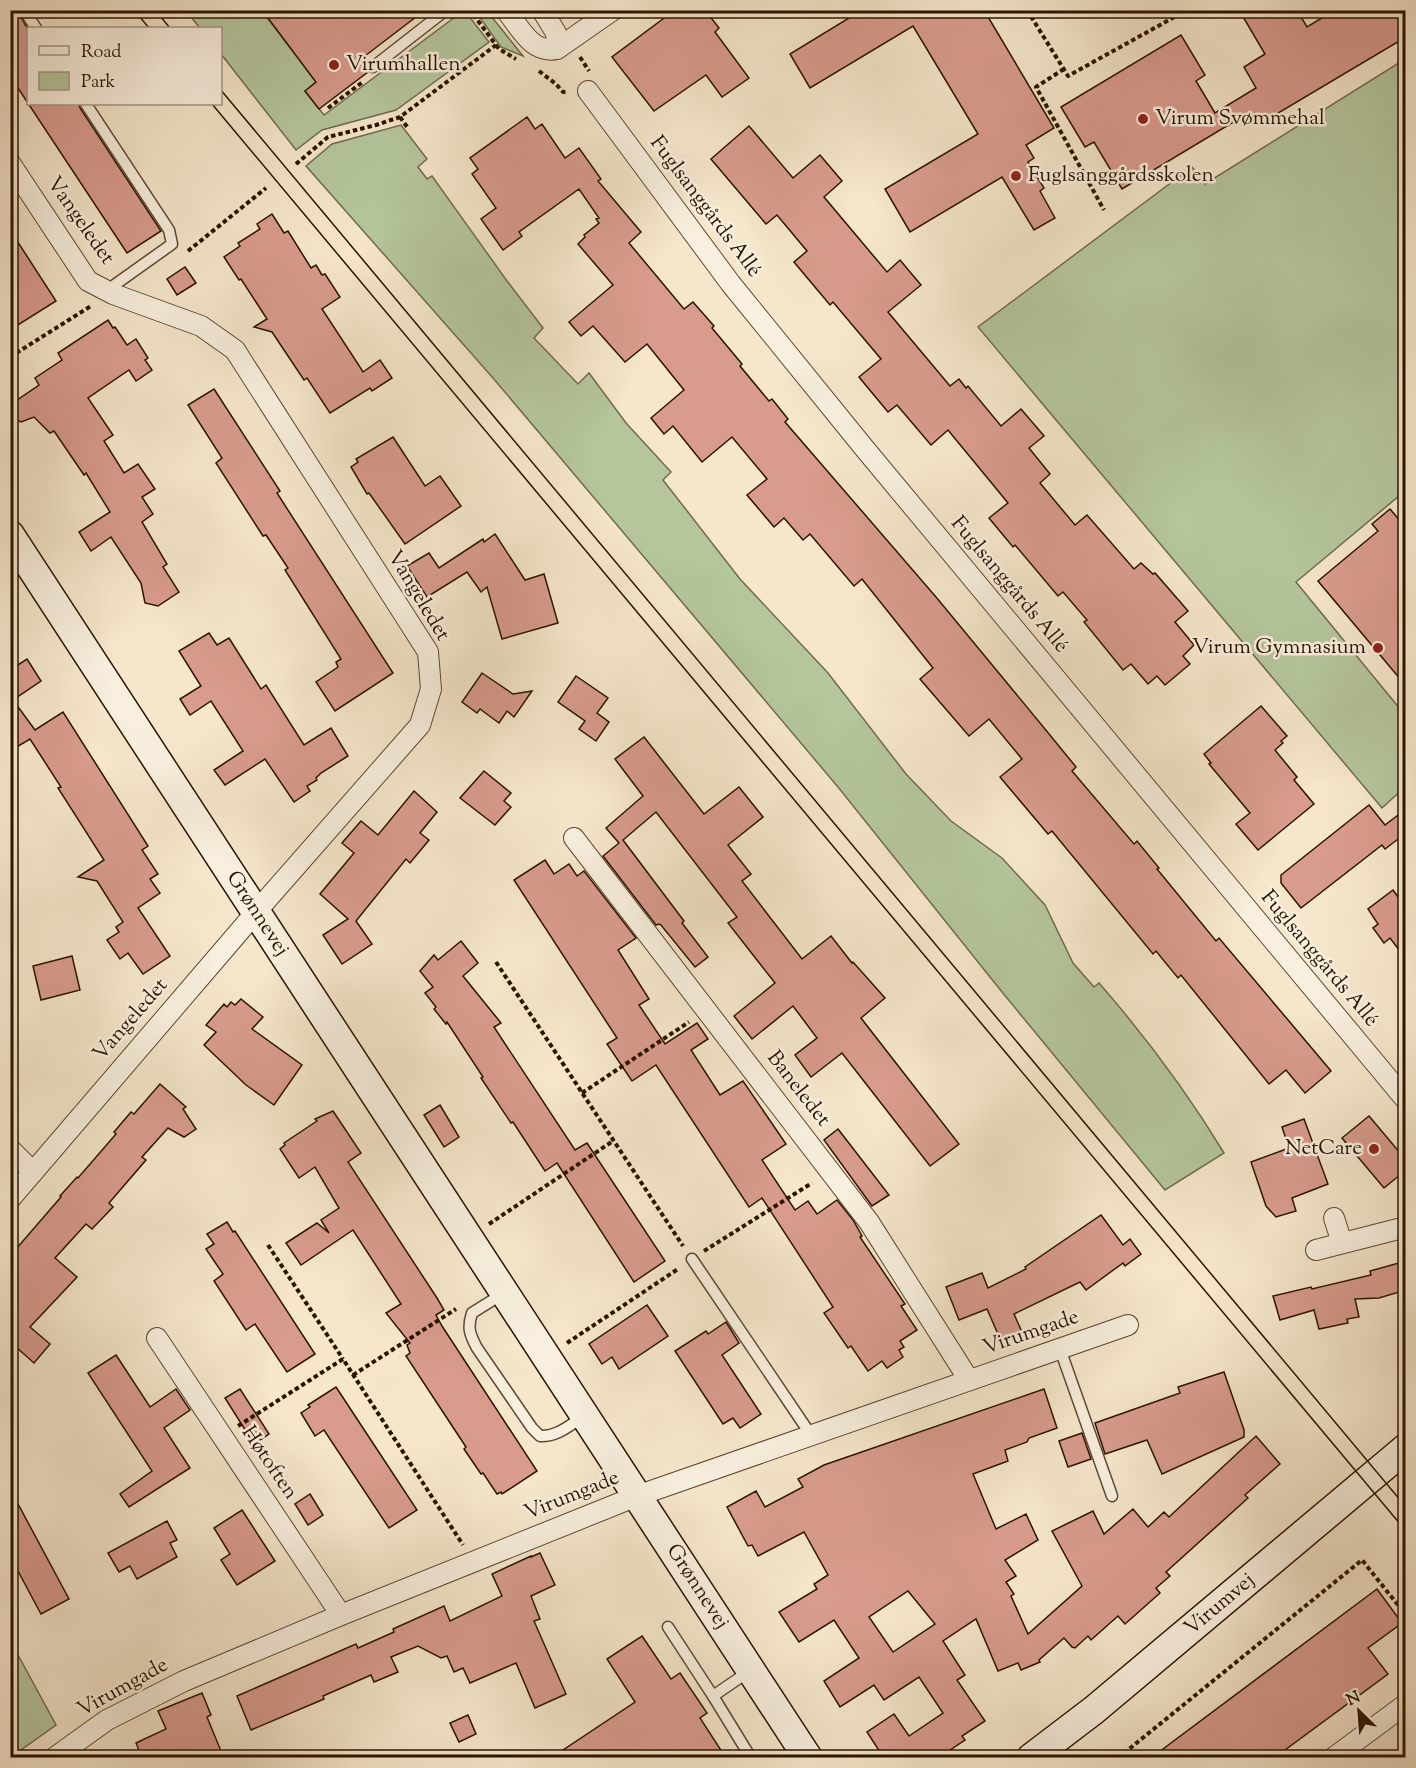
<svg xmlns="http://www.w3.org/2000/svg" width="1416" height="1768" viewBox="0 0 1416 1768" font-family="'Sorts Mill Goudy',serif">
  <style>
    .green { fill: #b5c69d; stroke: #706c4e; stroke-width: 1.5 }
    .building { fill: #d89b8d; stroke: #2b1300; stroke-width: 1.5; fill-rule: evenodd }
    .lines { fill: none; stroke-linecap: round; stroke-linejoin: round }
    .lane-casing { stroke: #5e4833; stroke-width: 13 }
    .street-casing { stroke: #5e4833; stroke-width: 22 }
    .secondary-casing { stroke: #2b1300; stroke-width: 31 }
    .path { stroke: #2b1300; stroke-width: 4; stroke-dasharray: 4.5 3; stroke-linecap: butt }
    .lane { stroke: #f8efde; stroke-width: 10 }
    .street { stroke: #f8efde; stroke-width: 20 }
    .secondary { stroke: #f8efde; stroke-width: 28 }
    .tram { stroke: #2b1300; stroke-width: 1.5 }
    .poi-dot { fill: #8f2418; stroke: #f8efde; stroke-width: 2 }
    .labels { text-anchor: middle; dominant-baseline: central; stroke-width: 5; stroke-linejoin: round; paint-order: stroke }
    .poi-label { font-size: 21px; fill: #2b1300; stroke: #f8efde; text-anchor: start }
    .street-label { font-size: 21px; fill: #2b1300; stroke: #f8efde }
  </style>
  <rect width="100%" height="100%" fill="#f5e6cc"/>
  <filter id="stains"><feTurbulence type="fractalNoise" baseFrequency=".00333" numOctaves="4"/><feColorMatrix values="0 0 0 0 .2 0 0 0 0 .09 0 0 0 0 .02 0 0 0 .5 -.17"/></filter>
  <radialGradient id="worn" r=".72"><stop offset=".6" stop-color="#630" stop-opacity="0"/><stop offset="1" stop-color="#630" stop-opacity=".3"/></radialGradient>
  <g class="green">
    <path d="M186 11H262L316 82 305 91 324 115 463 11H465L489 42 396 110 322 130 296 150 221 54 220 28H200Z"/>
    <path d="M475 11H487L523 56 501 47Z"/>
    <path d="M1405 59V491L1296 582 1405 715V787L1382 808 978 327 1192 167 1205 184Z"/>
    <path d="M401 125 427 159 418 167 427 179 432 176 507 281 543 328 534 338 578 384 589 373 626 423 671 472 663 480 740 579 828 673 906 774 951 821 1002 858 1045 905 1073 963 1094 987 1099 983C1146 1037 1187 1092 1224 1153L1165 1190 1002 992 838 787 493 378 306 166 332 144Z"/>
    <path d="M11 1642 56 1725 11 1757H10Z"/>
  </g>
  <g class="building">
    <path d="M10 10H17L28 30V104H79L80 108 161 231 127 253 10 76Z"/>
    <path d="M262 10H425L361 59 366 65 368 72 319 109 305 91 316 82Z"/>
    <path d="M675 10H705L719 28 715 32 749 78 722 97 706 75 654 111 612 57Z"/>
    <path d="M862 10H984L1054 128 1026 145 1034 158 1028 162 1044 188 1040 191 1055 218 1034 230 1002 177 910 232 885 189 978 134 913 26 810 88 790 54Z"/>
    <path d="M1239 10H1297L1307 27 1335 10H1406V37L1258 125 1250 112 1122 189 1094 142 1085 147 1061 107 1181 35 1205 75 1196 81 1215 113 1256 88 1244 67 1265 54Z"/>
    <path d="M527 117 535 129 542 124 565 158 579 148 601 179 598 181 641 232 629 243 684 309 693 302 714 326 712 328 742 364 740 366 769 401 772 399 788 419 785 422 936 597 1045 729 1076 767 1072 771 1134 844 1137 841 1159 868 1157 869 1216 941 1219 938 1331 1071 1305 1093 1286 1070 1269 1084 1181 975 1178 978 1156 951 1153 954 1052 831 1048 834 1000 777 1022 759 989 719 969 736 920 679 933 668 862 579 854 586 810 534 803 540 784 518 774 527 747 495 767 479 732 437 702 462 673 426 664 434 651 418 684 390 647 344 625 362 593 326 581 336 569 322 613 285 578 244 585 237 584 235 599 223 596 219 599 218 579 189 519 232 522 236 503 250 481 219 496 208 472 174 478 169 470 158Z"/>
    <path d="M749 126 793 178 820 155 842 181 824 197 887 272 900 260 921 285 888 312 950 386 959 379 966 388 968 386 1001 426 1021 409 1044 436 1029 448 1050 474 1040 483 1075 525 1087 515 1134 569 1141 563 1153 574 1155 573 1188 611 1175 622 1194 645 1183 656 1190 664 1165 685 1157 676 1148 684 1131 664 1123 670 1084 622 1087 620 1063 592 1058 596 1015 545 1013 547 989 518 1008 503 948 430 931 445 897 405 888 412 859 377 881 359 833 302 830 305 794 262 807 251 777 215 766 224 711 159Z"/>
    <path d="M272 214 284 233 288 231 311 268 316 265 322 275 325 274 340 297 322 309 358 364 363 372 380 360 392 378 372 391 370 388 330 413 307 378 304 380 272 332 254 327 267 319 241 279 239 280 224 257 240 246 238 243 260 229 257 224Z"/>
    <path d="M10 230 56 301 10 330Z"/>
    <path d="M185 267 196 283 177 295 167 279Z"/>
    <path d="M108 320 113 328 115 327 127 345 136 339 148 358 145 360 152 370 136 381 129 370 88 398 113 435 104 441 124 473 138 464 155 489 142 497 153 514 142 522 167 564 163 567 179 592 158 606 145 603 141 583 111 537 91 551 79 532 110 512 86 473 84 475 54 431 50 433 34 417 21 422 10 417V405L39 385 35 378 62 360 58 353Z"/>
    <path d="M214 389 280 491 277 493 393 673 335 711 316 682 338 667 336 662 341 659 285 570 288 568 266 535 263 536 216 463 222 458 188 405Z"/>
    <path d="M393 437 425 486 440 476 461 506 405 544 369 493 367 494 351 467 358 462 356 459Z"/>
    <path d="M1390 509 1406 528V686L1318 581 1378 531 1372 524Z"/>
    <path d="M495 534 525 580 544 574 558 623 502 639 487 587 481 592 467 572 427 597 407 566 429 553 439 568 483 539 484 542Z"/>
    <path d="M209 633 217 645 229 638 261 689 266 685 304 745 331 728 348 756 321 773 316 778 317 780 307 786 310 791 294 802 265 759 225 785 214 770 243 751 211 701 190 715 180 699 201 686 179 651Z"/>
    <path d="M27 659 41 681 13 700 35 730 63 712 148 846 142 850 158 874 150 879 160 893 138 908 170 956 143 974 128 953 120 959 107 940 119 932 116 927 123 922 97 881 78 877 104 860 58 788 61 787 30 739 10 751V670Z"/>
    <path d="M482 673 513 694 532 691 514 717 507 711 499 723 480 709 477 713 462 702Z"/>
    <path d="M576 676 608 698 597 713 609 722 596 741 579 729 585 721 558 702Z"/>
    <path d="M1261 706 1287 736 1281 741 1283 743 1275 750 1297 777 1294 780 1314 804 1258 850 1236 824 1250 813 1209 764 1211 763 1204 754Z"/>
    <path d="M644 737 704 814 739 787 763 817 728 845 751 874 742 881 802 959 831 936 852 963 853 962 885 998 861 1018 959 1144 930 1166 842 1053 811 1077 795 1055 817 1038 793 1006 752 1039 734 1016 775 983 728 923 737 917 656 812 623 840 684 921 682 923 708 957 695 967 661 925 659 924 656 925 603 856 619 843 606 828 643 796 615 759Z"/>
    <path d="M484 771 511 793 504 801 511 807 495 825 460 798Z"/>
    <path d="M414 791 437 812 420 833 429 840 410 863 406 859 356 921 372 944 342 964 323 935 348 919 320 894 354 853 342 843 361 821 378 835Z"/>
    <path d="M1369 805 1385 825 1406 809V833L1385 849 1382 845 1301 908 1281 883V875Z"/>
    <path d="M545 860 554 874 569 864 577 876 584 871 636 938 618 950 649 999 639 1005 665 1044 697 1023 708 1039 691 1050 720 1095 743 1081 786 1144 762 1160 795 1210 808 1201 817 1214 837 1200 853 1220 862 1236 860 1237 905 1304 901 1306 917 1330 900 1341 904 1347 899 1350 903 1357 887 1368 882 1361 868 1371 851 1346 848 1348 824 1313 833 1307 762 1198 749 1207 656 1065 632 1081 607 1044 617 1038 514 880Z"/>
    <path d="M1393 890 1406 908V959L1390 938 1384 943 1373 928 1378 924 1368 909Z"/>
    <path d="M461 941 478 963 463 976 501 1023 494 1027 575 1150 587 1143 665 1261 634 1282 557 1163 545 1171 513 1122 511 1123 481 1078 483 1077 447 1022 446 1024 434 1009 436 1007 425 993 433 987 420 971 434 955 438 960Z"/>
    <path d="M72 956 80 990 41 1000 33 966Z"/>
    <path d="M241 999 263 1017 252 1029 302 1065 274 1105 246 1085 204 1045 216 1032 206 1025 224 1004 227 1007 231 1002 235 1005Z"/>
    <path d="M160 1084 186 1107 183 1109 196 1129 184 1137 168 1128 142 1157 146 1160 109 1203 113 1207 92 1229 86 1224 55 1258 77 1277 30 1327 50 1344 34 1363 16 1347 10 1353V1256L61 1197 60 1196 77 1177 78 1178 116 1134 114 1132 131 1112 134 1114Z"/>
    <path d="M440 1105 459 1137 444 1147 424 1115Z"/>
    <path d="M333 1111 361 1153 348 1162 437 1298 444 1310 436 1315 442 1326 537 1471 502 1494 501 1492 497 1494 483 1473 481 1474 464 1449 466 1447 406 1356 410 1353 407 1345 410 1343 386 1313 401 1304 353 1230 301 1265 286 1243 317 1223 329 1233 321 1220 339 1208 315 1167 299 1178 280 1149 285 1145 284 1143 317 1121 315 1119Z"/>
    <path d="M1369 1116 1406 1160V1170L1384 1188 1342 1138Z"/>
    <path d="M1304 1119 1328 1184 1292 1198 1296 1211 1276 1217 1266 1206 1251 1162 1289 1148 1282 1127Z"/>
    <path d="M838 1129 889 1195 872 1206 824 1140Z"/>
    <path d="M1101 1215 1123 1245 1130 1239 1141 1254 1125 1266 1123 1263 1086 1290 1080 1282 1014 1314 1022 1332 1001 1341 987 1309 959 1320 946 1287 982 1273 988 1288 1026 1269 1025 1267Z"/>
    <path d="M227 1222 233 1232 235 1231 315 1354 287 1372 255 1324 246 1330 214 1281 223 1274 206 1249 214 1244 207 1234Z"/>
    <path d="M1406 1261V1290L1379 1298 1355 1299 1359 1317 1347 1319 1348 1323 1319 1329 1314 1310 1280 1320 1273 1296 1311 1287 1312 1289 1371 1275 1370 1271Z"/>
    <path d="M647 1305 668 1336 619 1369 612 1357 602 1364 589 1344Z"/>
    <path d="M726 1322 739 1343 722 1355 761 1414 740 1428 733 1418 723 1424 675 1351 706 1331 708 1334Z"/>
    <path d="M116 1355 150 1407 176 1389 190 1410 164 1428 190 1468 129 1507 120 1494 152 1471 88 1373Z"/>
    <path d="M1224 1372 1244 1430V1437L1162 1474 1147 1440 1105 1454 1095 1423 1180 1393 1178 1387Z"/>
    <path d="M336 1387 417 1510 389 1528 324 1430 315 1436 301 1413 310 1407 308 1405Z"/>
    <path d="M240 1389 269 1434 254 1444 225 1398Z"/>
    <path d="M1044 1389 1057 1428 1029 1438 1027 1442 1005 1450 1008 1461 973 1474 996 1529 1026 1514 1038 1540 1005 1560 1016 1576 1006 1582 1014 1594 1011 1596 1028 1634 1082 1586 1052 1531 1093 1511 1104 1534 1133 1509 1148 1527 1164 1512 1169 1517 1256 1436 1280 1464 1245 1495 1248 1498 1166 1572 1170 1576 1156 1588 1160 1593 1125 1624 1118 1616 1091 1640 1088 1636 1075 1648 1072 1647 1064 1638 1039 1660 1040 1662 1021 1670 1018 1663 998 1671 976 1619 943 1641 965 1675 957 1680 985 1721 962 1736 965 1740 938 1758H878L882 1755 867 1732 894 1714 909 1736 943 1713 919 1677 884 1700 874 1685 840 1707 824 1681 859 1658 834 1620 799 1642 779 1612 817 1589 814 1584 828 1575 804 1532 758 1556 752 1545 748 1546 727 1507 756 1491 765 1507 803 1487 798 1479 824 1465ZM908 1591 935 1624 893 1652 869 1617Z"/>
    <path d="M1082 1433 1091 1459 1068 1467 1059 1441Z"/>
    <path d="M10 1489 69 1599 41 1614 10 1556Z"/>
    <path d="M310 1494 323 1515 308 1525 295 1504Z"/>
    <path d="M242 1510 275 1561 237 1585 221 1560 230 1554 214 1528Z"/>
    <path d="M167 1521 177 1540 170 1543 177 1557 137 1579 130 1566 119 1572 108 1553Z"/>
    <path d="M540 1553 555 1585 531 1596 540 1619 534 1621 566 1694 535 1708 516 1663 470 1683 463 1668 454 1672 447 1656 441 1658 418 1646 391 1657 398 1672 374 1682 371 1675 323 1696 324 1699 251 1730 237 1696 356 1644 358 1648 394 1632 393 1629 444 1606 450 1621 502 1596 492 1574 531 1556V1557Z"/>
    <path d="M1377 1589 1402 1623 1368 1648 1388 1674 1274 1758H1151Z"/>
    <path d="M642 1636 671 1679 680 1673 707 1713 700 1718 726 1758H551L635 1702 607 1659Z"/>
    <path d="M202 1693 211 1715 207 1717 221 1751 206 1758H142L136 1743 166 1729 158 1711Z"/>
    <path d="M468 1715 476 1734 459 1742 450 1723Z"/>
  </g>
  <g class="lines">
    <g class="lane-casing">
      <g id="lane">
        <path d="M24 10 36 28"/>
        <path d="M373 67 446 10"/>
        <path d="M86 104 169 230 172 244 106 291"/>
        <path d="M692 1259 811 1435"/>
        <path d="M504 1293 472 1313C467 1328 470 1335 477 1348L532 1428 540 1436C557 1437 570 1425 584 1416"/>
        <path d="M1060 1349 1112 1496"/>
        <path d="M668 1627 713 1696 751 1670"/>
        <path d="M713 1696 751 1758"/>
      </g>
    </g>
    <g class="street-casing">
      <g id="street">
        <path d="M506 10C520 28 532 54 557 49L613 10"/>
        <path d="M542 10 556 33 557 49"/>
        <path d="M588 91 731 284 865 449 1406 1100"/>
        <path d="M10 163 88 281 113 294 201 326 235 350 428 652 431 689 420 725 256 912 10 1199"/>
        <path d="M574 838 869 1222 969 1380"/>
        <path d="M10 1149 33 1172"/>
        <path d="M1334 1218 1342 1243"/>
        <path d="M1316 1250 1406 1227"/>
        <path d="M157 1338 341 1615"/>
        <path d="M54 1758 107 1720 184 1681 341 1615 637 1496 1128 1325"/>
        <path d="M1333 1758 1406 1704"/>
      </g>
    </g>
    <g class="secondary-casing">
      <g id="secondary">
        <path d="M10 535 808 1758"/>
        <path d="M1031 1758 1094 1710 1406 1448"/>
      </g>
    </g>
    <g class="path">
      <path d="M1027 10 1068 76 1187 10"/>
      <path d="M496 45 499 49 516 59"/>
      <path d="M580 57 589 71"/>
      <path d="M1064 69 1036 87 1104 210"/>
      <path d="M539 71 556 84 563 92H568"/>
      <path d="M328 108 364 81"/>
      <path d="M400 117 408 128"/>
      <path d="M296 164 328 137 376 125 400 117 496 45 470 10"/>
      <path d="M188 251 266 188"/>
      <path d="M10 357 91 306"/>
      <path d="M496 962 683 1246"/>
      <path d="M582 1093 689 1022"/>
      <path d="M489 1224 613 1141"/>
      <path d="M268 1245 343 1359"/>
      <path d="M704 1251 812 1183"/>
      <path d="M567 1343 678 1269"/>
      <path d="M353 1375 456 1309"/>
      <path d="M238 1426 343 1359 463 1545"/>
      <path d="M1118 1758 1362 1560 1406 1615"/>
    </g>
    <use href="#lane" class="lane"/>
    <use href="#street" class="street"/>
    <use href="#secondary" class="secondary"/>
    <g class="tram">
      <path d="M134 10 149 28"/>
      <path d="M155 10 170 28"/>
      <path d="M220 89 1406 1507"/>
      <path d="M212 104 1406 1531"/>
    </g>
  </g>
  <g class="poi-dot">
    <circle cx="334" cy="65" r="6"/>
    <circle cx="1143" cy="119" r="6"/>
    <circle cx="1016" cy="176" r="6"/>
    <circle cx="1378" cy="648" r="6"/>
    <circle cx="1374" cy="1149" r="6"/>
  </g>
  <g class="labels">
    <g class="poi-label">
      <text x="346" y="65">Virumhallen</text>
      <text x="1155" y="119">Virum Svømmehal</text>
      <text x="1028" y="176">Fuglsanggårdsskolen</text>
      <text x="1366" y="648" text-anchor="end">Virum Gymnasium</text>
      <text x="1362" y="1149" text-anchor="end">NetCare</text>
    </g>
    <g class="street-label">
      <text transform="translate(705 207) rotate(53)">Fuglsanggårds Allé</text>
      <text transform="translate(80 221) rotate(55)">Vangeledet</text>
      <text transform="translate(1009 585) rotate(50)">Fuglsanggårds Allé</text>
      <text transform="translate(418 596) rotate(59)">Vangeledet</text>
      <text transform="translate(257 914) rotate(57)">Grønnevej</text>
      <text transform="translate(1319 959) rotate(50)">Fuglsanggårds Allé</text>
      <text transform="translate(131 1020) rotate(-49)">Vangeledet</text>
      <text transform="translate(798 1089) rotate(52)">Baneledet</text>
      <text transform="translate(1031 1333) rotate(-19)">Virumgade</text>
      <text transform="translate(269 1463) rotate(56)">Høtoften</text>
      <text transform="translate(572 1496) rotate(-22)">Virumgade</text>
      <text transform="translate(697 1587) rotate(57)">Grønnevej</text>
      <text transform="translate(1220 1605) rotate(-40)">Virumvej</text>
      <text transform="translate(123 1688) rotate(-29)">Virumgade</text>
    </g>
  </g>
  <rect width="1416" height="1768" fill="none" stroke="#f5e6cc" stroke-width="36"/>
  <rect x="12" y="12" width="1392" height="1744" fill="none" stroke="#2b1300" stroke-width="3"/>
  <rect x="18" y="18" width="1380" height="1732" fill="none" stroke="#2b1300" stroke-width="1.5"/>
  <rect x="27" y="27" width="195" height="78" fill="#f8efde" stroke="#a69785" stroke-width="1.5"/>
  <rect x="39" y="46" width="30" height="9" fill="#f8efde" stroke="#a69785" stroke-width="1.5"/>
  <text x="81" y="57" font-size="18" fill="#2b1300">Road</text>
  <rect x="39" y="72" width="30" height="18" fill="#b5c69d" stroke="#a69785" stroke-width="1.5"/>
  <text x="81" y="87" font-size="18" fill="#2b1300">Park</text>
  <g transform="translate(1359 1711) rotate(335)" stroke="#f8efde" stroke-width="4.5" paint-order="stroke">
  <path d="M0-4.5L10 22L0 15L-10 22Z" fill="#2b1300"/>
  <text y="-9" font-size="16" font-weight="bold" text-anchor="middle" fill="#2b1300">N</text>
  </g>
  <rect width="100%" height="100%" filter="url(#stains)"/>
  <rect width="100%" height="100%" fill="url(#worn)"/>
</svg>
